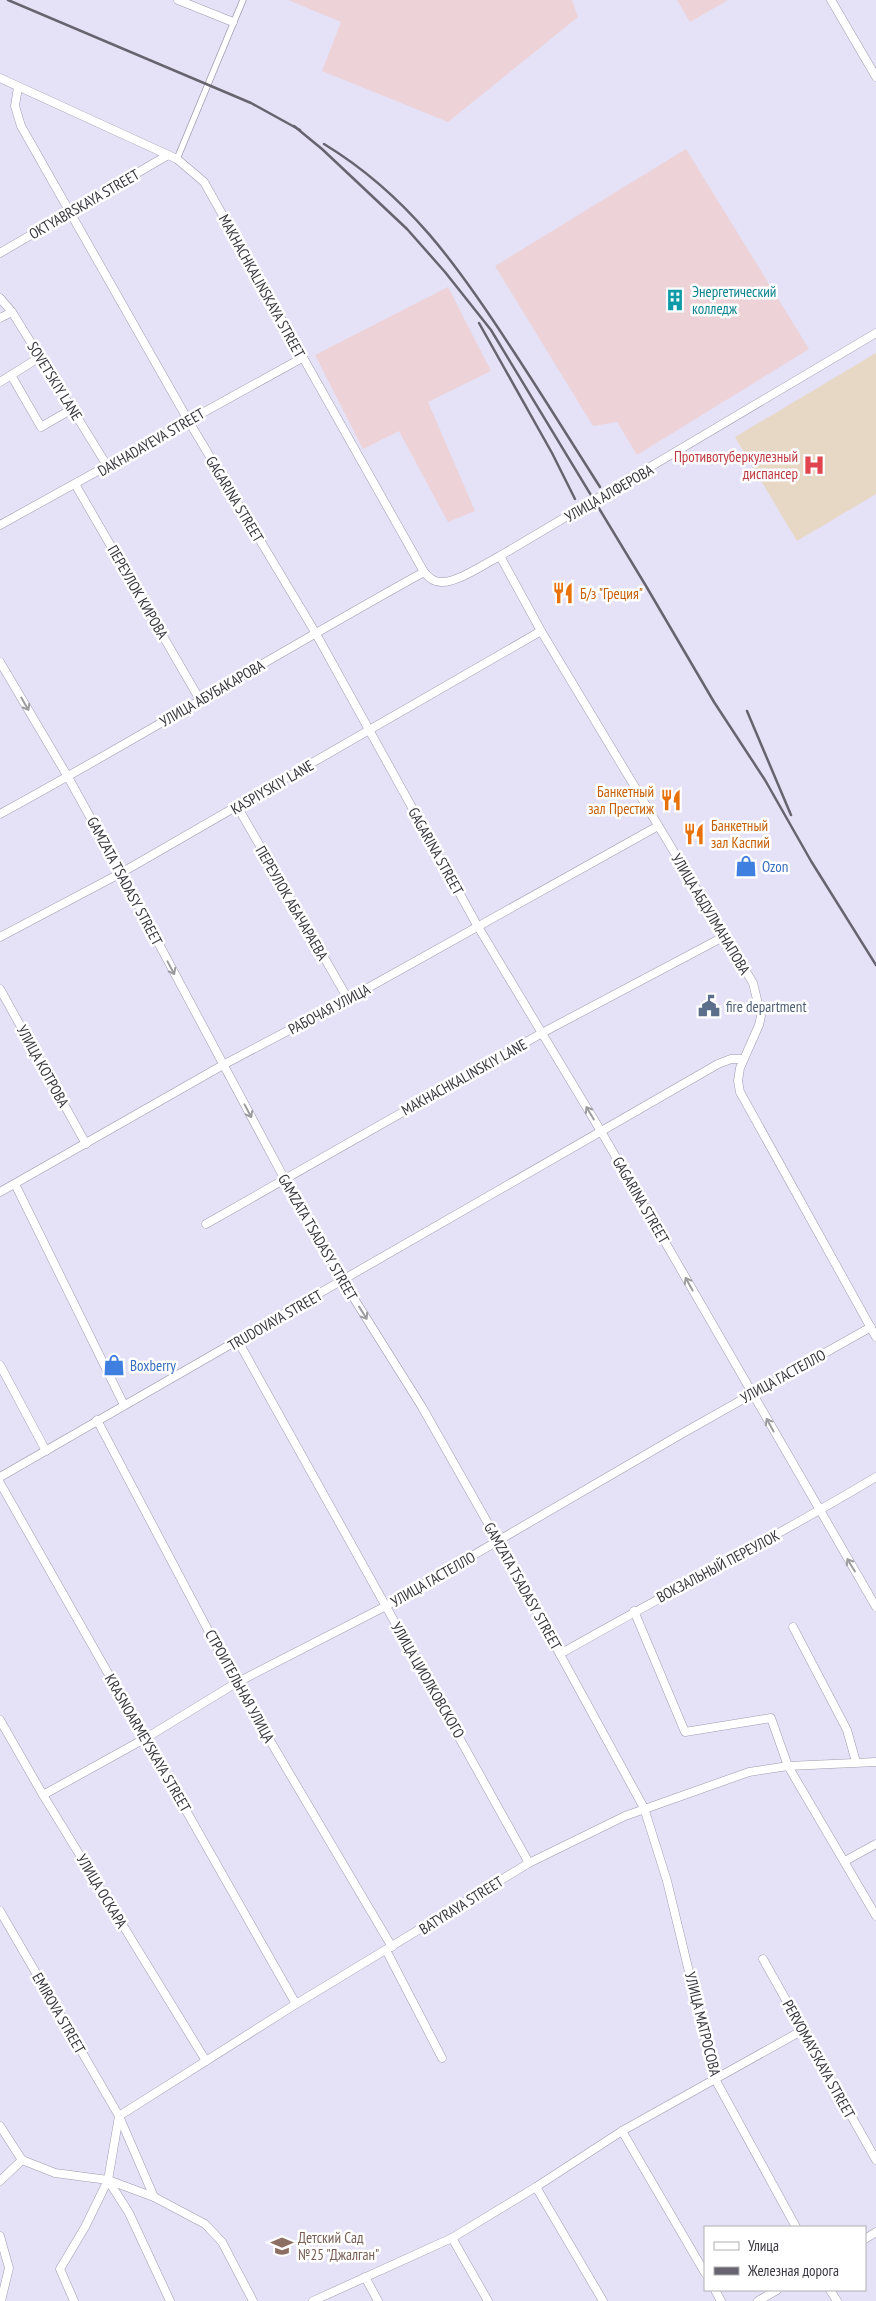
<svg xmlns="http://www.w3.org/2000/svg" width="876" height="2301" viewBox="0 0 876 2301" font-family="'PT Sans Narrow',sans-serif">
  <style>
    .education { fill: #edd3d8 }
    .medical { fill: #e7d8c5 }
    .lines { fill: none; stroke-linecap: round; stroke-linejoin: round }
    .pedestrian-casing { stroke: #9f9baf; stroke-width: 7 }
    .minor-casing { stroke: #9f9baf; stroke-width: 9 }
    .pedestrian { stroke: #fff; stroke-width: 5.5 }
    .minor { stroke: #fff; stroke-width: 8 }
    .rail { stroke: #676470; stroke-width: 2.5 }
    .oneway { stroke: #9c9b9f }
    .labels { text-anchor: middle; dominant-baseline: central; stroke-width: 5; stroke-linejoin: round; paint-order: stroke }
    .street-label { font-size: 15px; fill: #39373f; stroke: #fff }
    .culture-label { font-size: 15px; fill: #0d838f; stroke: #fff; text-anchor: start }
    .health-label { font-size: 15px; fill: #be3a42; stroke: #fff; text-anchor: end }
    .food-label { font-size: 15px; fill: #c56008; stroke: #fff; text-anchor: start }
    .shop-label { font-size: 15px; fill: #366cbe; stroke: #fff; text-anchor: start }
    .service-label { font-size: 15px; fill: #4e5e75; stroke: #fff; text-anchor: start }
    .education-label { font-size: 15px; fill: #785e54; stroke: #fff; text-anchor: start }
  </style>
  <rect width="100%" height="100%" fill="#e5e1f6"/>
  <g class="education">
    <path d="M288 0H572L578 17 448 122 322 71 341 22Z"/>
    <path d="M677 0H728L690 22Z"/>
    <path d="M686 149 809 349 637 455 617 422 593 426 495 266Z"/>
    <path d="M448 287 491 371 428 402 475 511 448 522 399 431 363 449 315 355Z"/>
  </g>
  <path class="medical" d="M876 353V494L797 541 735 437Z"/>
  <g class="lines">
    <g class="pedestrian-casing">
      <path id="pedestrian" d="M177 159 243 0"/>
    </g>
    <g class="minor-casing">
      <g id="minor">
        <path d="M178 0 233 22"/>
        <path d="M831 0 876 77"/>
        <path d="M0 78 177 159 204 182 424 572C428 577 434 582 441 582 457 583 484 564 500 556L876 333"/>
        <path d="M18 87 15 106 21 126 188 420 315 632 477 925 602 1133 876 1607"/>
        <path d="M0 253 168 155"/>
        <path d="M0 298 12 312 108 467"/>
        <path d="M0 318 12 312"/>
        <path d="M11 375 41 427 72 409"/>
        <path d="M0 382 40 357"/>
        <path d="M75 484 200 700"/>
        <path d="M0 525 302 358"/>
        <path d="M500 556 541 631 753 983 761 1016 759 1025 740 1068 738 1081 740 1092 876 1337"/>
        <path d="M0 662 68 777 121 873 284 1178 343 1281 422 1407 498 1541 644 1808 667 1881 715 2079 796 2227"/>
        <path d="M237 806 348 999"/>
        <path d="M0 814C143 736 281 651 424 572"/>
        <path d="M0 937 121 873 541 631"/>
        <path d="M0 989 86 1144"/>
        <path d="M15 1184 124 1405"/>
        <path d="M0 1192 223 1065 348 999 658 826"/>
        <path d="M206 1224 542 1033 725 936"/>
        <path d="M238 1341 529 1863"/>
        <path d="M0 1365 46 1451"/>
        <path d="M97 1420 236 1683 392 1947"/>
        <path d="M0 1477 718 1064 731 1059H743"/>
        <path d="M0 1483 296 2004"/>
        <path d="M634 1611 685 1732 771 1718 788 1766 876 1916"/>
        <path d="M793 1627 847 1730 856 1762"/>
        <path d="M560 1654C665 1594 773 1539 876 1477"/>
        <path d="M0 1720 43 1795 206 2061"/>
        <path d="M43 1795 146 1738 236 1683 386 1606 683 1433 871 1327"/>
        <path d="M845 1861 876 1844"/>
        <path d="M0 1911 119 2116 154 2197 205 2224 222 2242 253 2301"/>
        <path d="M386 1950 442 2058"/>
        <path d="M763 1959 876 2160"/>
        <path d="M0 2126 22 2160 55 2173 108 2180 154 2197"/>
        <path d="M622 2131 705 2273"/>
        <path d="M108 2180 129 2213 170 2301"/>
        <path d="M0 2181 22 2160"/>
        <path d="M536 2187 603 2301"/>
        <path d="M0 2236 9 2268 1 2301"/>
        <path d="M452 2238 488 2301"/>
        <path d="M865 2239 876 2232"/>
        <path d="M365 2277 378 2301"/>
        <path d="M715 2290 721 2301"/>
        <path d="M830 2290 837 2301"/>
        <path d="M74 2301 60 2269 85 2227 108 2180 119 2116 296 2004 529 1863 625 1816 749 1772 788 1766 876 1762"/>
        <path d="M313 2301 452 2238 536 2187 622 2131 803 2030"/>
        <path d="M758 2301 777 2290"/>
      </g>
    </g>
    <use href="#pedestrian" class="pedestrian"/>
    <use href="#minor" class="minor"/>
    <g class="rail">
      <path d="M8 0 251 103 300 130"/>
      <path d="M294 126 322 149 407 229 445 272 491 330 646 586 714 702 765 780 811 861 876 965"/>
      <path d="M324 144C408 195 458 266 510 346 541 393 570 440 600 487"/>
      <path d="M479 323 552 453 575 499"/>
      <path d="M747 711 791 815"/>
    </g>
  </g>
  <defs><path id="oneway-shaft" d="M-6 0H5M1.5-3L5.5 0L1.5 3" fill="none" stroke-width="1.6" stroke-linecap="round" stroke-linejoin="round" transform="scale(1.25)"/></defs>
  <g class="oneway">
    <use href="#oneway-shaft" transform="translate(25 704) rotate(60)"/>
    <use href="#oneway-shaft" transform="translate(171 968) rotate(62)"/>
    <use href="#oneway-shaft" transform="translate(248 1111) rotate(62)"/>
    <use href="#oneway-shaft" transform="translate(590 1113) rotate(-121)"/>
    <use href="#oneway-shaft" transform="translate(689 1284) rotate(-119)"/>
    <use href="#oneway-shaft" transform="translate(363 1313) rotate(58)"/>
    <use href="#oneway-shaft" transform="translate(770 1425) rotate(-119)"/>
    <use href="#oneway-shaft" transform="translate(851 1565) rotate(-121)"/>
  </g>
  <defs>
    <g id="building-bare" transform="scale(1.725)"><path d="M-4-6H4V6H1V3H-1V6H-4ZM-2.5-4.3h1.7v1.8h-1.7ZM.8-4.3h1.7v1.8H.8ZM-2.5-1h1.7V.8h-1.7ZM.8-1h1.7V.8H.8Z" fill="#0f9aa8" stroke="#fff" stroke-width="2.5" paint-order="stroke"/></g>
    <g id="hospital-bare" transform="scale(1.725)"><path d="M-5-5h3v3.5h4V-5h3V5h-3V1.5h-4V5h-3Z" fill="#e0444e" stroke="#fff" stroke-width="2.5" paint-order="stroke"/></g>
    <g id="restaurant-bare" transform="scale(1.725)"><path d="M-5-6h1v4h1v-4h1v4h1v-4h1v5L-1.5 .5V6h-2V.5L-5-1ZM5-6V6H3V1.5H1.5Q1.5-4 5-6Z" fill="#e8710a" stroke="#fff" stroke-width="2.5" paint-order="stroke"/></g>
    <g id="shop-bare" transform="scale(1.725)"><path d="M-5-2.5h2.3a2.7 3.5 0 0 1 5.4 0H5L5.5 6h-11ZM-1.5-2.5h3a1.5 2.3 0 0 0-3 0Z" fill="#3f7fe0" stroke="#fff" stroke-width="2.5" paint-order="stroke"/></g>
    <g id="civic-bare" transform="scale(1.725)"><path d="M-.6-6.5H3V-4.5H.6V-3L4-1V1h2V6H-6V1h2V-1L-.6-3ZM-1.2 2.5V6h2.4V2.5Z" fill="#5c6f8a" stroke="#fff" stroke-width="2.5" paint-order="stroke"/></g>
    <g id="school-bare" transform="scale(1.725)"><path d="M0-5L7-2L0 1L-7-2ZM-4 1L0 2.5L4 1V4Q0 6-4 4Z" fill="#8d6e63" stroke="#fff" stroke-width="2.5" paint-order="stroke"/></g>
  </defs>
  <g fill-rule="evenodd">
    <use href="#building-bare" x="675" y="300"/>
    <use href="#hospital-bare" x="814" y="465"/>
    <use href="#restaurant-bare" x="563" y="593"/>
    <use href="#restaurant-bare" x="671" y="800"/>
    <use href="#restaurant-bare" x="694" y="834"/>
    <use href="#shop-bare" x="746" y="866"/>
    <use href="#civic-bare" x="709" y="1006"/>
    <use href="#shop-bare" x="114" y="1365"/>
    <use href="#school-bare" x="282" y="2246"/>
  </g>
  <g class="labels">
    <g class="street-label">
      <text transform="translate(84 204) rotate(-30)">OKTYABRSKAYA STREET</text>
      <text transform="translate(262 286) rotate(61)">MAKHACHKALINSKAYA STREET</text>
      <text transform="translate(55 381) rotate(58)">SOVETSKIY LANE</text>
      <text transform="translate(151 442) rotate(-30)">DAKHADAYEVA STREET</text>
      <text transform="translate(609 493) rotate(-30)">УЛИЦА АЛФЕРОВА</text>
      <text transform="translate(235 499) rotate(59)">GAGARINA STREET</text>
      <text transform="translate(138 592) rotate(60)">ПЕРЕУЛОК КИРОВА</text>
      <text transform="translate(212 693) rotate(-30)">УЛИЦА АБУБАКАРОВА</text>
      <text transform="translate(272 787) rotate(-30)">KASPIYSKIY LANE</text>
      <text transform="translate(436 851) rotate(61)">GAGARINA STREET</text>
      <text transform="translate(125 881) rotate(62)">GAMZATA TSADASY STREET</text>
      <text transform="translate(292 903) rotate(60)">ПЕРЕУЛОК АБАЧАРАЕВА</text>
      <text transform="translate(711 914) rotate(59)">УЛИЦА АБДУЛМАНАПОВА</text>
      <text transform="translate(329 1009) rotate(-28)">РАБОЧАЯ УЛИЦА</text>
      <text transform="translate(43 1066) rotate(61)">УЛИЦА КОТРОВА</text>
      <text transform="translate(464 1077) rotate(-29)">MAKHACHKALINSKIY LANE</text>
      <text transform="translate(641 1200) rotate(60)">GAGARINA STREET</text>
      <text transform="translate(318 1237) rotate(60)">GAMZATA TSADASY STREET</text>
      <text transform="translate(275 1320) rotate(-30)">TRUDOVAYA STREET</text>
      <text transform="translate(783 1376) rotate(-29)">УЛИЦА ГАСТЕЛЛО</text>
      <text transform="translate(718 1566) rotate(-28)">ВОКЗАЛЬНЫЙ ПЕРЕУЛОК</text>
      <text transform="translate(433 1579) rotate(-30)">УЛИЦА ГАСТЕЛЛО</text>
      <text transform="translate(523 1586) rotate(61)">GAMZATA TSADASY STREET</text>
      <text transform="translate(428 1680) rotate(60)">УЛИЦА ЦИОЛКОВСКОГО</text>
      <text transform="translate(240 1686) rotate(61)">СТРОИТЕЛЬНАЯ УЛИЦА</text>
      <text transform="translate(148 1743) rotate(60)">KRASNOARMEYSKAYA STREET</text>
      <text transform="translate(102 1891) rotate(59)">УЛИЦА ОСКАРА</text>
      <text transform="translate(461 1905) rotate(-32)">BATYRAYA STREET</text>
      <text transform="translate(59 2013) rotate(60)">EMIROVA STREET</text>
      <text transform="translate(703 2024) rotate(76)">УЛИЦА МАТРОСОВА</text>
      <text transform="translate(819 2059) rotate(61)">PERVOMAYSKAYA STREET</text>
    </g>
    <g class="culture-label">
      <text x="692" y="291">Энергетический<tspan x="692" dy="17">колледж</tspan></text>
    </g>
    <g class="health-label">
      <text x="798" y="456">Противотуберкулезный<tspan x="798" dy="17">диспансер</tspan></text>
    </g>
    <g class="food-label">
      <text x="580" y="593">Б/з "Греция"</text>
      <text x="654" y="791" text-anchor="end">Банкетный<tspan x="654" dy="17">зал Престиж</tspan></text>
      <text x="711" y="825">Банкетный<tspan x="711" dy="17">зал Каспий</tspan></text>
    </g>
    <g class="shop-label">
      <text x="762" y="866">Ozon</text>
      <text x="130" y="1365">Boxberry</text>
    </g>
    <g class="service-label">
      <text x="726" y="1006">fire department</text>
    </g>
    <g class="education-label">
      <text x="298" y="2237">Детский Сад<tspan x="298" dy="17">№25 "Джалган"</tspan></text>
    </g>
  </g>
  <rect x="704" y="2226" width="162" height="65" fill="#ffffff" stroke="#b0afb2"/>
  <rect x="714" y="2242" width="25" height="8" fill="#ffffff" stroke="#b0afb2"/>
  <text x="748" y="2251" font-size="15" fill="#39373f">Улица</text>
  <rect x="714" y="2267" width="25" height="8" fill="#676470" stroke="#b0afb2"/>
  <text x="748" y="2276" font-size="15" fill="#39373f">Железная дорога</text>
</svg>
